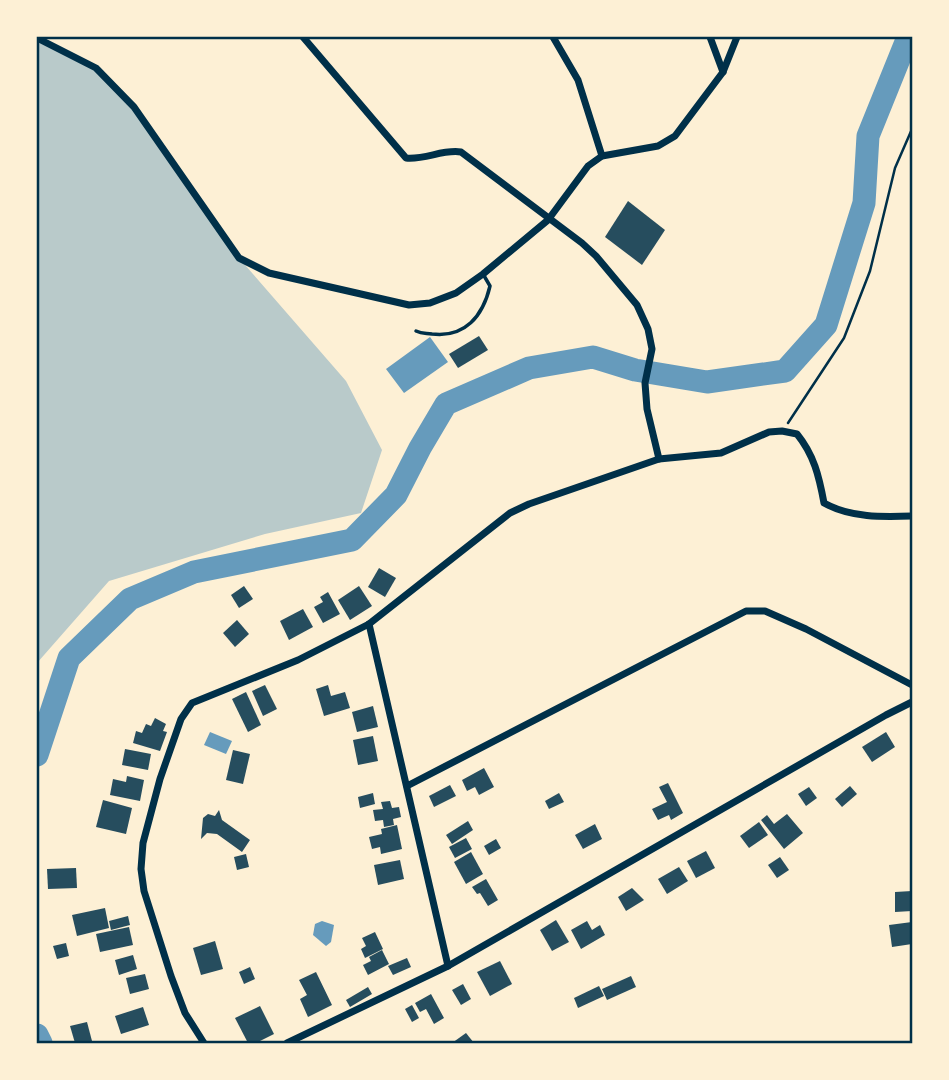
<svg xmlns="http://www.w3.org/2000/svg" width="949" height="1080" viewBox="0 0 949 1080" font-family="Roboto,sans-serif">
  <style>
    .green { fill: #b9caca }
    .water { fill: #669bbc }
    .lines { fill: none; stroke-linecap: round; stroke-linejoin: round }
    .river { stroke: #669bbc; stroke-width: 23 }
    .building { fill: #264d5e }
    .path { stroke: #003049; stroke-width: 2.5 }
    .service { stroke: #003049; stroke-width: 3.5 }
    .minor { stroke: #003049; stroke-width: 7 }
    .neatline { fill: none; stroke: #003049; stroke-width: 2.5 }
  </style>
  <rect width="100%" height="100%" fill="#fdf0d5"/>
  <path class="green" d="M37 38 84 60 134 107 239 258 346 381 382 450 361 513 265 534 109 581 37 663Z"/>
  <g class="water">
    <path d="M430 337 448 362 404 393 386 369Z"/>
    <path d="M210 732 232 741 226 754 204 745Z"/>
    <path d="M322 921 334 925 331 942 326 946 313 935 315 924Z"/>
  </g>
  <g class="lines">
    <g class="river">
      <path d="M37 755 69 658 130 599 194 572 352 540 396 495 420 448 446 404 529 368 593 357 635 370 707 382 785 371 826 325 864 203 868 136 908 37"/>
      <path d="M37 1035 41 1043"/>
    </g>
  </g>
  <g class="building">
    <path d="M628 201 665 230 642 265 605 237Z"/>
    <path d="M479 336 488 350 458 368 449 354Z"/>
    <path d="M379 568 396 578 385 597 368 587Z"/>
    <path d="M244 586 253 599 239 608 231 595Z"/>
    <path d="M359 586 372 606 350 620 338 600Z"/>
    <path d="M328 592 340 614 323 623 314 607 323 602 320 597Z"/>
    <path d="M303 609 313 627 289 640 280 621Z"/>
    <path d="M237 620 249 634 235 647 223 633Z"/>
    <path d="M265 685 277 709 263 716 252 691Z"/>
    <path d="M328 685 331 696 345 692 350 708 324 716 316 689Z"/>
    <path d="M246 692 261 725 248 732 232 699Z"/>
    <path d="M373 706 378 727 357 732 352 712Z"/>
    <path d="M155 718 166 724 163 731 167 732 160 751 133 743 136 731 142 733 146 724 151 726Z"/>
    <path d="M886 732 895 747 872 762 862 747Z"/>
    <path d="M373 736 378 761 358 765 353 740Z"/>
    <path d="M125 749 151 754 148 770 122 765Z"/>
    <path d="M233 750 250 754 243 784 226 780Z"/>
    <path d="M484 768 494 787 479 795 475 787 467 791 462 780Z"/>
    <path d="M127 776 144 780 140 801 110 795 113 779 126 782Z"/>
    <path d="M668 783 683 813 671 820 669 815 658 820 652 809 667 802 659 787Z"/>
    <path d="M450 785 456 796 434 807 429 796Z"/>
    <path d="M850 786 857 794 842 807 835 799Z"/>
    <path d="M809 787 817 798 806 806 798 794Z"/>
    <path d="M373 793 375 804 360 808 358 797Z"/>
    <path d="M559 793 564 802 549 809 545 801Z"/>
    <path d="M103 800 132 808 126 834 96 827Z"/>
    <path d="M390 801 392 808 399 807 401 817 393 819 394 825 384 827 383 820 375 821 373 810 383 809 381 802Z"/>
    <path d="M219 810 222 820 250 840 242 852 217 834 207 833 201 839 203 818 208 814 215 816Z"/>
    <path d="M787 814 803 833 784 849 761 820 767 815 774 824Z"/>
    <path d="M468 821 473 830 452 844 446 835Z"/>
    <path d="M759 822 768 835 749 848 740 836Z"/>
    <path d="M595 824 602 839 583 849 575 835Z"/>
    <path d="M397 825 402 849 381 854 380 847 372 849 369 837 382 834 381 829Z"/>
    <path d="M466 838 472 849 455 858 449 847Z"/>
    <path d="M496 839 501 848 489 855 484 846Z"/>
    <path d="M706 851 715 868 696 878 687 861Z"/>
    <path d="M471 852 483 874 466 884 454 862Z"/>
    <path d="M246 854 249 867 237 870 234 857Z"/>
    <path d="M780 857 789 870 777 878 768 865Z"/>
    <path d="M400 860 404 879 378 885 374 865Z"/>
    <path d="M679 867 688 881 667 894 658 879Z"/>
    <path d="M76 868 77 888 48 889 47 869Z"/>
    <path d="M486 879 498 900 488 906 480 893 477 894 472 887Z"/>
    <path d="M632 888 644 900 626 911 618 897Z"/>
    <path d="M912 891V911L895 912V892Z"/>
    <path d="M105 908 109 928 77 936 72 915Z"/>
    <path d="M128 916 130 925 111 930 109 921Z"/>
    <path d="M556 920 569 942 552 951 540 930Z"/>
    <path d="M587 921 592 930 600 925 605 935 581 949 571 930Z"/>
    <path d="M912 922V944L892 947 889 925Z"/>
    <path d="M129 927 133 945 100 952 96 934Z"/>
    <path d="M375 932 383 949 365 958 361 949 366 946 362 938Z"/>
    <path d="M215 941 223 969 201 975 193 948Z"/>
    <path d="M66 943 69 956 57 959 53 946Z"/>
    <path d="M382 950 389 964 368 975 363 965 371 961 369 957Z"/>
    <path d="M133 955 137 969 119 975 115 960Z"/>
    <path d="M407 958 411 967 393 975 388 966Z"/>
    <path d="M500 961 512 984 490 996 477 972Z"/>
    <path d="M250 967 255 979 244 984 239 972Z"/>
    <path d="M316 972 332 1005 308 1017 300 999 307 995 299 980Z"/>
    <path d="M145 974 149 989 130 994 126 978Z"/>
    <path d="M631 976 636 987 607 1000 602 989Z"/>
    <path d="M463 984 471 999 461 1005 452 990Z"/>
    <path d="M599 986 604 996 578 1008 574 998Z"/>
    <path d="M368 987 372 994 350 1007 346 1000Z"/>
    <path d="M431 994 444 1018 434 1024 426 1009 420 1012 415 1003Z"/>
    <path d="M412 1005 419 1018 412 1022 405 1009Z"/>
    <path d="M260 1006 274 1034 256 1043H248L235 1018Z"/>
    <path d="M143 1007 149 1025 121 1034 115 1016Z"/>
    <path d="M87 1022 92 1041 75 1043 70 1026Z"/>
    <path d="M466 1033 474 1043H452Z"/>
  </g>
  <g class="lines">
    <path class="path" d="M788 423 844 338 870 271 895 168 912 129"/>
    <path class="service" d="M416 331C422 334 426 333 432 334 465 338 483 316 490 286L483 274"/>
    <g class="minor">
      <path d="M303 37 406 158C425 160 443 149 461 152L582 243 596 256 637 305 648 329 652 349 645 383 647 409 659 459"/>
      <path d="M553 37 578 80 602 156"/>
      <path d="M710 37 723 72"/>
      <path d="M37 38 96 68 134 107 239 258 269 273 409 305 430 303 456 293 483 274 548 220 588 166 602 156 658 146 675 136 723 72 737 37"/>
      <path d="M369 624 448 966"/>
      <path d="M407 786 746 611H765L806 629 912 685"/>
      <path d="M204 1043 185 1013 171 976 144 891 141 869 143 843 160 779 181 719 192 703 298 660 369 624 510 513 529 504 659 459 721 453 769 432 782 431 797 434C814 455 819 476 824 503 851 518 882 517 912 516"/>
      <path d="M287 1043 448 966 886 715 912 702"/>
    </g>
  </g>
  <rect width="949" height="1080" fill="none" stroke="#fdf0d5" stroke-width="77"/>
  <rect x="38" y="38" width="873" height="1004" class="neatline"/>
</svg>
